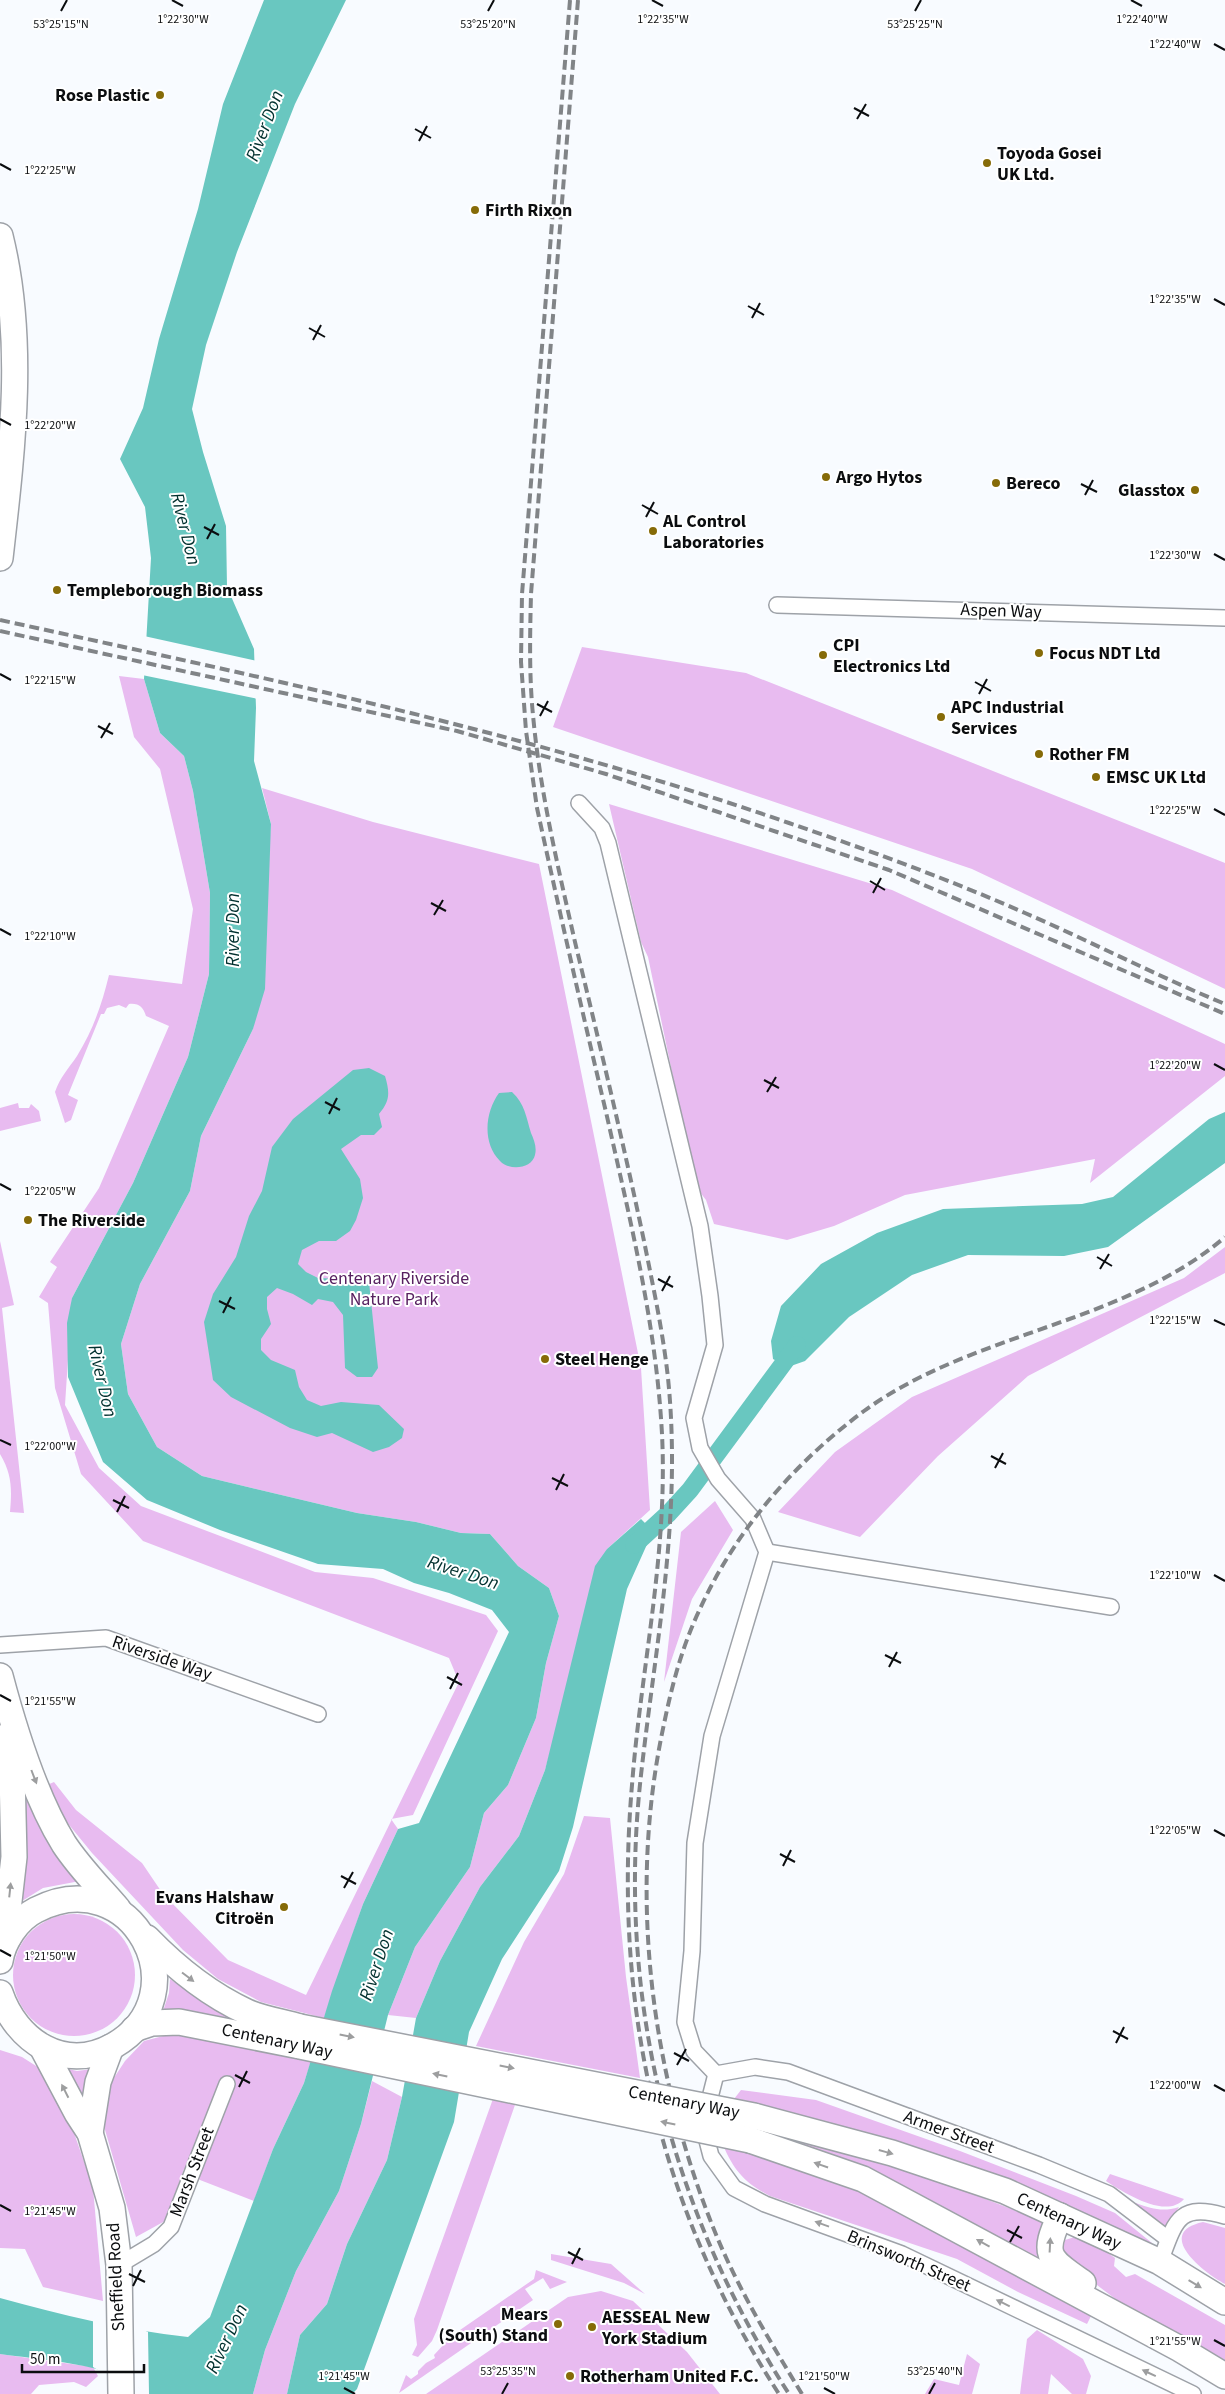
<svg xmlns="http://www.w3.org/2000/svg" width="1225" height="2394" viewBox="0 0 1225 2394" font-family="'Source Sans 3',sans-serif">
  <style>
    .green { fill: #e8bbf0 }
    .water { fill: #69c7c0 }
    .pier { fill: #f8fbff }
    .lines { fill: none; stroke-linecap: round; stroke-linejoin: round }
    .canal { stroke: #69c7c0; stroke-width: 18 }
    .street-casing { stroke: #9ea2a8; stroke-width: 18 }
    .primary-casing { stroke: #9ea2a8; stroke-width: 28 }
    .street { stroke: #fff; stroke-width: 15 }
    .primary { stroke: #fff; stroke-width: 25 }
    .rail { stroke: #818487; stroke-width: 4; stroke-dasharray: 10 5; stroke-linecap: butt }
    .primary-bridge-casing { stroke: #9ea2a8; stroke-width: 28; stroke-linecap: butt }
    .primary-bridge { stroke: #fff; stroke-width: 25 }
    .oneway { fill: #9d9e9f }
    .ticks { fill: none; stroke: #0b0d0f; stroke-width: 2 }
    .poi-dot { fill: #866b08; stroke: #fff; stroke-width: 2 }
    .labels { text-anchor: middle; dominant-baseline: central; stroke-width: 4; stroke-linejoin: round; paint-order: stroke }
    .poi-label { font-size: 18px; font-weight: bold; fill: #0b0d0f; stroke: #fff; text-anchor: start }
    .street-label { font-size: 18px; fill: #0b0d0f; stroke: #fff }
    .park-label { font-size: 18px; fill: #572060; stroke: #fff }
    .water-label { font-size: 19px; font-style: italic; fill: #02312f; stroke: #fff }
    .ticks-label { font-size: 12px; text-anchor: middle; fill: #0b0d0f; stroke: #fff; stroke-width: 4; stroke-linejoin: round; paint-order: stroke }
  </style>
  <rect width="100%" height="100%" fill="#f8fbff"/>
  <g class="green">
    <path d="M582 647 746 673 1225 863V989L972 869 553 727Z"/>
    <path d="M119 676 144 679 160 733 184 756 193 791 210 893 209 974 188 1057 133 1183 72 1298 65 1405 99 1468 141 1506 315 1572 373 1578 486 1615 498 1631 413 1815 391 1819 398 1829 363 1904 324 2018 261 2002 218 1979 183 1950 92 1853 61 1815 47 1785 54 1782 76 1810 142 1863 163 1894 228 1960 306 1995 459 1682 449 1658 143 1541 81 1474 55 1388 48 1303 39 1297 57 1267 50 1262 99 1188 169 1026 146 1016C143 1007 139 1003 129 1004L126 1008 119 1005 107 1008 104 1014H101L68 1095 78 1100 71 1120 65 1123 55 1092C60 1077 69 1068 77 1056 93 1030 102 1004 109 975L182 984 193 909 160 769 134 737Z"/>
    <path d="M262 788 373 822 539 864 641 1368 650 1510 607 1549 545 1770 519 1836 480 1887 440 1961 416 2018 388 2015 415 1947 470 1867 484 1813 508 1785 536 1718 546 1663 559 1616 549 1588 518 1566 490 1534 461 1533 416 1522 357 1513 202 1476 157 1447 128 1394 121 1344 140 1284 190 1191 201 1136 253 1029 271 824Z"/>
    <path d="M609 804 892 890 1225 1044V1076L1090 1183 1095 1159 905 1195 834 1226 787 1240 714 1224 706 1200 696 1187 648 957 641 942Z"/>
    <path d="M18 1103 19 1108H29L31 1104 39 1111 41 1121 0 1131V1108Z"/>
    <path d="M0 1241 14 1305 2 1308 24 1513 10 1512C12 1489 12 1474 0 1454Z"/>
    <path d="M1225 1247V1273L1028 1376 938 1456 860 1537 778 1512 835 1452 912 1397 1184 1278Z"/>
    <path d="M715 1501 733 1530 692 1599 664 1682 681 1532Z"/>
    <path d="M23 1772 31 1809 55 1849 80 1881 43 1888 22 1901 26 1840Z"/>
    <path d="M584 1816 610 1818 626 1977 640 2078 476 2046 524 1942 564 1874Z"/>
    <circle cx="74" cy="1975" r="61"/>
    <path d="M170 1979 206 2004 251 2024 163 2011 169 1993Z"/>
    <path d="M171 2034 311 2061 304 2083 273 2149 254 2201 200 2180 184 2169 165 2221 136 2237 101 2116 108 2087 125 2061 144 2041Z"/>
    <path d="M0 2050 22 2057 44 2071 71 2124 93 2188 103 2301 43 2287 25 2249 0 2248Z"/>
    <path d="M64 2068 77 2071 92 2069 84 2111Z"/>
    <path d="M372 2081 402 2097 387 2160 347 2244 327 2304 300 2335 287 2394H253L265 2350 296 2271 339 2191 361 2124Z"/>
    <path d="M741 2090 816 2100 960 2151 1076 2196 1115 2213 1152 2243 1150 2246C1063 2201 970 2166 877 2137 830 2122 781 2112 734 2099Z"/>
    <path d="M494 2096 516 2102 437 2330 432 2341 418 2357 412 2355 417 2345 414 2319Z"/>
    <path d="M789 2139 865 2157 923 2175 1043 2221C1037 2239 1039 2249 1046 2266L865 2168Z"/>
    <path d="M723 2145 814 2170 913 2212 1092 2314 1087 2324 1018 2292 957 2259 770 2196C745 2183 734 2171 723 2145Z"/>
    <path d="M1110 2174 1184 2199C1166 2220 1123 2192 1106 2181Z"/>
    <path d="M1136 2203C1152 2209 1163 2212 1179 2207L1164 2229 1135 2205Z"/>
    <path d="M1203 2222 1225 2228V2284C1204 2273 1153 2233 1203 2222Z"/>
    <path d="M1078 2236 1095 2244 1115 2258 1114 2266 1126 2277 1135 2274 1225 2325V2366C1169 2333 1107 2301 1062 2253L1065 2240Z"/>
    <path d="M551 2254 611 2264 645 2294 624 2283 551 2260Z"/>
    <path d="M536 2270 567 2282 550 2289 543 2278 525 2289 533 2300 399 2393 406 2375 411 2379 418 2374V2371L426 2363 435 2358 434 2355 446 2342 447 2339 534 2279Z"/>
    <path d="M601 2291 633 2301 687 2352 720 2394H426L568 2297Z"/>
    <path d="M1037 2330 1083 2359 1091 2376 1086 2394H1072L1051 2374 1048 2394H1020L1027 2339Z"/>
    <path d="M0 2354 93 2367 98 2376 86 2387 74 2382 39 2385 31 2394H0Z"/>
    <path d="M967 2354 980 2364 972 2394H925L934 2379 959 2385Z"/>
  </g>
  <g class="water">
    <path d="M264 0H346L295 104 237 252 206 345 192 409 203 452 226 526 227 587 254 649 256 708 254 761 271 824 265 989 253 1029 201 1136 190 1191 140 1284 121 1344 128 1394 157 1447 202 1476 357 1513 416 1522 461 1533 490 1534 518 1566 549 1588 559 1616 546 1663 536 1718 508 1785 484 1813 470 1867 415 1947 388 2015 361 2124 339 2191 296 2271 265 2350 253 2394H145C127 2365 34 2359 0 2354V2298C62 2315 123 2330 188 2337L210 2317 273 2149 304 2083 332 1991 363 1904 398 1829 419 1823 509 1632 492 1610 449 1593 414 1583 383 1569 318 1564 220 1530 147 1500 103 1462 68 1377 67 1323 72 1298 133 1183 188 1057 209 974 210 893 193 791 184 756 160 733 144 679 151 558 145 507 120 459 143 408 159 339 198 209 223 104Z"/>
    <path d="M369 1068 385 1076C390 1093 390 1101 379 1114L382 1127 374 1135H361L341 1149 360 1179 363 1198 356 1220 350 1231 336 1241H319L302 1250 298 1264 306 1272 318 1278 342 1279 354 1276 369 1282 378 1368 372 1377H357L345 1368 343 1315 333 1302 318 1299 312 1305 293 1294 277 1288 267 1297V1309L271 1324 261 1339V1350L271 1360 295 1370 299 1387 307 1400 321 1406 341 1402 379 1405 404 1429 402 1438 389 1447 373 1452 332 1433 317 1437 290 1428 231 1397 213 1380 204 1322 213 1294 236 1257 249 1216 262 1191 272 1147 293 1119 353 1070Z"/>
    <path d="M512 1092C525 1104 526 1117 531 1133 534 1140 537 1147 535 1155 532 1169 509 1171 500 1161 482 1143 485 1112 499 1093Z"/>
    <path d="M1225 1112V1163L1108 1247 1064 1256 968 1255 912 1275 849 1317 805 1361 788 1367 773 1359 771 1341 781 1306 821 1264 877 1233 943 1209 1082 1204 1113 1197 1209 1119Z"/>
    <path d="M641 1519 653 1531 627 1589 573 1827 559 1871 502 1959 469 2032 454 2122 357 2389 352 2394H287L300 2335 327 2304 347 2244 387 2160 402 2097 416 2018 440 1961 480 1887 519 1836 545 1770 595 1566 607 1549Z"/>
  </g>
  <g class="pier">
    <path d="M144 636 257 661 258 699 142 675Z"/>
    <path d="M93 2319 139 2328 148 2332 149 2394H143L139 2388 103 2373 93 2367Z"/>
  </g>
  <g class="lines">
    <path class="canal" d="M634 1545 669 1513 690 1490 797 1345"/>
    <g class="street-casing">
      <g id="street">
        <path d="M777 605 1225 618"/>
        <path d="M579 803 602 828 608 843 700 1226 710 1296 715 1345 694 1418 700 1448 718 1479 753 1519 767 1552 712 1736 695 1843 692 1951 685 2022 694 2051 716 2074"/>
        <path d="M767 1552 1111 1607"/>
        <path d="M0 1645 106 1638 318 1714"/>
        <path d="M716 2074 703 2125 711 2156 734 2188 765 2204 902 2254 1193 2394"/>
        <path d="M716 2074 755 2067 788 2072 1039 2165 1109 2194 1168 2239"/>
        <path d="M1160 2262C1175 2222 1178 2202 1225 2216"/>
        <path d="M119 2265 154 2244 171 2227 227 2084"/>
      </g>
    </g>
    <g class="primary-casing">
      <g id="primary">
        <path d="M0 236C26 341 12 452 0 558"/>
        <path d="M0 1676C14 1729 35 1797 64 1844 79 1867 100 1888 118 1909"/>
        <path d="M8 1938V1910L14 1857 11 1732"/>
        <path d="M147 1938C177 1969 208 1994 247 2012 263 2019 283 2022 300 2027"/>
        <path d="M0 1961C3 1941 18 1919 36 1910 132 1860 203 1995 113 2046 64 2073 16 2041 0 1993"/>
        <path d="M134 2029 152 2023 179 2022 300 2046"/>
        <path d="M42 2047 77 2113 90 2133 112 2208 119 2265 121 2394"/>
        <path d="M754 2116 892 2153 1005 2191 1160 2262 1225 2302"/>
        <path d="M90 2133 98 2082 111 2047"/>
        <path d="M750 2140 863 2179 1180 2349 1225 2376"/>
        <path d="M1060 2216C1041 2256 1049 2259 1083 2283"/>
      </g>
    </g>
    <use href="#street" class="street"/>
    <use href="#primary" class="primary"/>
    <g class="rail">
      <path d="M570 0 522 594 521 662 526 731 537 808C559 909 582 1011 606 1112 630 1220 656 1323 662 1434 668 1553 641 1668 632 1785 613 2006 658 2207 779 2394"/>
      <path d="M578 0 531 594C530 634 529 675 533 715 540 792 558 867 575 942 599 1042 623 1141 644 1241 653 1286 663 1332 668 1378 682 1516 656 1640 641 1775 616 1996 669 2207 789 2394"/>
      <path d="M0 620C266 678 532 734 789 823 868 850 948 879 1025 913 1092 942 1157 976 1225 1004"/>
      <path d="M0 631 457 731 606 774 889 870 1225 1014"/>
      <path d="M802 2394C771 2343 740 2292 717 2237 651 2077 627 1894 664 1724 672 1685 682 1647 699 1611 735 1531 794 1463 864 1411 972 1332 1124 1324 1225 1237"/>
    </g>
    <g class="primary-bridge-casing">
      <g id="primary-bridge">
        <path d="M300 2027 754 2116"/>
        <path d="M300 2046 750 2140"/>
      </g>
    </g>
    <use href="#primary-bridge" class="primary-bridge"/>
  </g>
  <defs><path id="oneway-solid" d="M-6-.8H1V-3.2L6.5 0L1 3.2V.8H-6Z" transform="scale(1.25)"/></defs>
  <g class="oneway">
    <use href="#oneway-solid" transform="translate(34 1777) rotate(69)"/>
    <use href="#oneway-solid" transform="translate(10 1890) rotate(-84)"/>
    <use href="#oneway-solid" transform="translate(188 1977) rotate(37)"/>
    <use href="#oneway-solid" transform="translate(347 2036) rotate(11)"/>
    <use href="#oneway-solid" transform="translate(507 2067) rotate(11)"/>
    <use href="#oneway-solid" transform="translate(440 2075) rotate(-168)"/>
    <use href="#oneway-solid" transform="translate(65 2091) rotate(-117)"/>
    <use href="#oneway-solid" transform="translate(668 2123) rotate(-168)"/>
    <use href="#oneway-solid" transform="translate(886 2152) rotate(16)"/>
    <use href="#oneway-solid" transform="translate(821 2165) rotate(-161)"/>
    <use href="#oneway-solid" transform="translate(822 2224) rotate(-160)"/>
    <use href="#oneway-solid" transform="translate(983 2243) rotate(-151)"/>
    <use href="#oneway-solid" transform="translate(1050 2245) rotate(-87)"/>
    <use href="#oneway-solid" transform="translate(1195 2284) rotate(31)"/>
    <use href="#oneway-solid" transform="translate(1003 2303) rotate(-154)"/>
    <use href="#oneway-solid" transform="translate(1149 2373) rotate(-155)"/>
  </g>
  <path class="ticks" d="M172 0 183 6M652 0 663 6M1131 0 1142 6M61 11 67 0M488 11 494 0M915 11 921 0M1214 44 1225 50M854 108 869 116M857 119 866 104M415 129 431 138M419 141 427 126M0 164 11 170M1214 299 1225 305M748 306 764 315M752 318 760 303M309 328 325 337M313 340 321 325M0 419 11 425M1081 484 1097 492M1085 495 1093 480M642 505 658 514M646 517 654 502M204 527 219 535M207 539 215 524M1214 554 1225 560M0 674 11 680M975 682 991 691M979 694 987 679M537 704 552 712M540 716 548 701M98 726 113 734M101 738 110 723M1214 809 1225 815M870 881 885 890M873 893 881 878M431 903 446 911M434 915 443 900M0 929 11 935M1214 1064 1225 1070M764 1080 779 1088M767 1092 776 1077M325 1102 340 1110M329 1114 337 1098M0 1184 11 1190M1097 1257 1112 1266M1100 1269 1109 1254M658 1279 673 1287M662 1291 670 1276M219 1301 235 1309M223 1313 231 1297M1214 1320 1225 1325M0 1440 11 1445M991 1456 1006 1464M995 1468 1003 1453M552 1478 568 1486M556 1490 564 1474M113 1500 129 1508M117 1512 125 1496M1214 1575 1225 1581M885 1655 901 1663M889 1667 897 1652M447 1677 462 1685M450 1689 458 1673M0 1695 11 1701M1214 1830 1225 1836M780 1854 795 1862M783 1866 791 1850M341 1876 356 1884M344 1888 353 1872M0 1950 11 1956M1113 2031 1128 2039M1116 2043 1124 2027M674 2053 689 2061M677 2065 686 2049M235 2075 250 2083M1214 2085 1225 2091M239 2087 247 2071M0 2205 11 2211M1007 2230 1022 2238M1010 2242 1019 2226M568 2252 583 2260M572 2264 580 2248M129 2274 145 2282M133 2286 141 2270M1214 2340 1225 2346M344 2388 355 2394M824 2388 835 2394M502 2394 508 2383M929 2394 935 2383"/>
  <g class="poi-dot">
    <circle cx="160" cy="95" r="5"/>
    <circle cx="987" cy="163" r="5"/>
    <circle cx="475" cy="210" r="5"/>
    <circle cx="826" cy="477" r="5"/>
    <circle cx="996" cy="483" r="5"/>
    <circle cx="1195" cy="490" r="5"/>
    <circle cx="653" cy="531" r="5"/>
    <circle cx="57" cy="590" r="5"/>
    <circle cx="1039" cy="653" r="5"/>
    <circle cx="823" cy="655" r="5"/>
    <circle cx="941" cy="717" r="5"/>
    <circle cx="1039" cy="754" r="5"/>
    <circle cx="1096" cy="777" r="5"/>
    <circle cx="28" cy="1220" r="5"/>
    <circle cx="545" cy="1359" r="5"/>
    <circle cx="284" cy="1907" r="5"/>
    <circle cx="558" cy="2324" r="5"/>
    <circle cx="592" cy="2327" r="5"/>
    <circle cx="570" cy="2376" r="5"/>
  </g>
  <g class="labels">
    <g class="poi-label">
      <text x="150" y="95" text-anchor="end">Rose Plastic</text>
      <text x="997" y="153">Toyoda Gosei<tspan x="997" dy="21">UK Ltd.</tspan></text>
      <text x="485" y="210">Firth Rixon</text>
      <text x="836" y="477">Argo Hytos</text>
      <text x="1006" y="483">Bereco</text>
      <text x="1185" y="490" text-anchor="end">Glasstox</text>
      <text x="663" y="521">AL Control<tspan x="663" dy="21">Laboratories</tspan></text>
      <text x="67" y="590">Templeborough Biomass</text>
      <text x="833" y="645">CPI<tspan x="833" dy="21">Electronics Ltd</tspan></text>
      <text x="1049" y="653">Focus NDT Ltd</text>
      <text x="951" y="707">APC Industrial<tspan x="951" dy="21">Services</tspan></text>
      <text x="1049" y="754">Rother FM</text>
      <text x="1106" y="777">EMSC UK Ltd</text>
      <text x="38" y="1220">The Riverside</text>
      <text x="555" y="1359">Steel Henge</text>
      <text x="274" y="1897" text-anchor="end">Evans Halshaw<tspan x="274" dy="21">Citroën</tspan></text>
      <text x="548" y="2314" text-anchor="end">Mears<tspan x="548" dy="21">(South) Stand</tspan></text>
      <text x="602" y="2317">AESSEAL New<tspan x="602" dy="21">York Stadium</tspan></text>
      <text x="580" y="2376">Rotherham United F.C.</text>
    </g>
    <g class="street-label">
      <text transform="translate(1001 611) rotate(2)">Aspen Way</text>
      <text transform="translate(162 1658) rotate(19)">Riverside Way</text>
      <text transform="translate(277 2041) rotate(12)">Centenary Way</text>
      <text transform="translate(684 2102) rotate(11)">Centenary Way</text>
      <text transform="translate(949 2132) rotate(20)">Armer Street</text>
      <text transform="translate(192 2172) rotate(-69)">Marsh Street</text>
      <text transform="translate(1069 2221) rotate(25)">Centenary Way</text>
      <text transform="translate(909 2261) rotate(23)">Brinsworth Street</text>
      <text transform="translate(116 2277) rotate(-93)">Sheffield Road</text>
    </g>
    <g class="park-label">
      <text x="394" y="1278">Centenary Riverside<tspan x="394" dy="21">Nature Park</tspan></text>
    </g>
    <g class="water-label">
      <text transform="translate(265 126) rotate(-69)">River Don</text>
      <text transform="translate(185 529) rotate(76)">River Don</text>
      <text transform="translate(233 930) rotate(-90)">River Don</text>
      <text transform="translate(102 1381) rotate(77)">River Don</text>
      <text transform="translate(463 1573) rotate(18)">River Don</text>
      <text transform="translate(377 1965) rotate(-72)">River Don</text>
      <text transform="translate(227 2339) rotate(-65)">River Don</text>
    </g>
  </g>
  <g class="ticks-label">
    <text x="183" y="23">1°22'30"W</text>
    <text x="663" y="23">1°22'35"W</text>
    <text x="1142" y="23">1°22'40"W</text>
    <text x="61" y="28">53°25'15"N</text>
    <text x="488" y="28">53°25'20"N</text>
    <text x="915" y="28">53°25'25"N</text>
    <text x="1175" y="48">1°22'40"W</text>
    <text x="50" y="174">1°22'25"W</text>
    <text x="1175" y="303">1°22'35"W</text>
    <text x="50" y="429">1°22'20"W</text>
    <text x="1175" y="559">1°22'30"W</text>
    <text x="50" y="684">1°22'15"W</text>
    <text x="1175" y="814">1°22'25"W</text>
    <text x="50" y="940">1°22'10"W</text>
    <text x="1175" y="1069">1°22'20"W</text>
    <text x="50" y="1195">1°22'05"W</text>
    <text x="1175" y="1324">1°22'15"W</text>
    <text x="50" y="1450">1°22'00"W</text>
    <text x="1175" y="1579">1°22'10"W</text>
    <text x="50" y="1705">1°21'55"W</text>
    <text x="1175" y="1834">1°22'05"W</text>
    <text x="50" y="1960">1°21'50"W</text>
    <text x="1175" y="2089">1°22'00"W</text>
    <text x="50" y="2215">1°21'45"W</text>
    <text x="1175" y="2345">1°21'55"W</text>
    <text x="508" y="2375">53°25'35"N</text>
    <text x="935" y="2375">53°25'40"N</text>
    <text x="344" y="2380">1°21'45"W</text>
    <text x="824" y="2380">1°21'50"W</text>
  </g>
  <path d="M22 2364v8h122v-8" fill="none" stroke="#0b0d0f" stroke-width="2.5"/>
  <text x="30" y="2364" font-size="15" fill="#0b0d0f" stroke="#ffffff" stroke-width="4" paint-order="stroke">50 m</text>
</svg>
